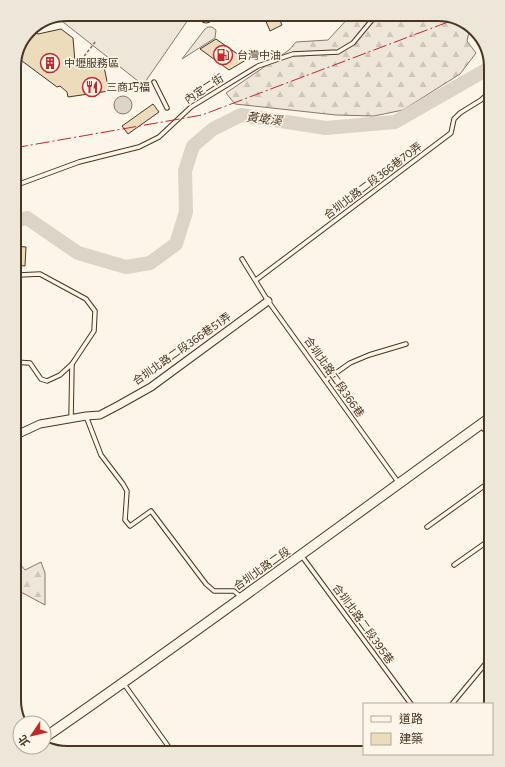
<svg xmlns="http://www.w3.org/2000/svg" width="505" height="767" viewBox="0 0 505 767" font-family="Figtree,'Noto Sans TC',sans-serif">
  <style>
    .grass { fill: #ede6d9; stroke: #887966 }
    .forest { fill: url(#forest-firs); stroke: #887966 }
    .parking { fill: #ede7d9; stroke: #887966 }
    .water { fill: #dcd4c6; stroke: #887966 }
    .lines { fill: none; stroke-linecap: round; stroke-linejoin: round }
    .river { stroke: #dcd4c6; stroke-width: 14 }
    .building { fill: #ecdcbc; stroke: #4a3520 }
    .service-casing { stroke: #4a3520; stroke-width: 5.5 }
    .minor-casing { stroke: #4a3520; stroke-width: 9 }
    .tertiary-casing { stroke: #4a3520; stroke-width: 11 }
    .motorway-casing { stroke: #4a3520; stroke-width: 15 }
    .path { stroke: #7f6f5c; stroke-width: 1.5; stroke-dasharray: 3 2; stroke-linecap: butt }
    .service { stroke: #fbf6e9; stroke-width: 3.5 }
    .minor { stroke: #fbf6e9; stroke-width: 7 }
    .tertiary { stroke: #fbf6e9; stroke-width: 9 }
    .motorway { stroke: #fbf6e9; stroke-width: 13 }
    .power { stroke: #c62828; stroke-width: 1; stroke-dasharray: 14 3 2 3; stroke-linecap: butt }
    .labels { text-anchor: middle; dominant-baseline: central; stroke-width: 3; stroke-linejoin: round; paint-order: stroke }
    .poi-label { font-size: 11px; fill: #4a3520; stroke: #fbf6e9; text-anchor: start }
    .street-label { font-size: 11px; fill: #4a3520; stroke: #fbf6e9 }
    .water-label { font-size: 12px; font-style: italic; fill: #4a3520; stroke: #fbf6e9 }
    .rim { fill: none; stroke: #4a3520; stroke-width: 2 }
  </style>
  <defs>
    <pattern id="forest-firs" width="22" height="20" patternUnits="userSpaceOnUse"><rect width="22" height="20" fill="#ede6d9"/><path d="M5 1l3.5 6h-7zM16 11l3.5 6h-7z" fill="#cdc6ba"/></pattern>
  </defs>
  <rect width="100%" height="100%" fill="#fbf6e9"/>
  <path class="grass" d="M208 27H212L216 30 215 38 182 59 205 29Z"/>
  <g class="forest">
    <path d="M352 14H441L465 21 470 27 467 41 476 53 460 74 403 110 374 116 336 115 235 104 226 93 289 50 296 42 328 40Z"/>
    <path d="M17 560 25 570 41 562 45 573V605L19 591 14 593V561Z"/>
  </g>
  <path class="parking" d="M67 14H186L188 20 143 85 58 18Z"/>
  <circle class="water" cx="123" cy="105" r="9"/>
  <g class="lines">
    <path class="river" d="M14 221 27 218 78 253 126 267 150 263 176 244 186 212 185 171 193 146 213 129 241 115 326 128 395 122 491 67"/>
  </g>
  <g class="building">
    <path d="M263 14H277L282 25 270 31Z"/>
    <path d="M30 29H31L38 34 61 29 73 38 75 62 80 66 103 62 109 91 68 97 67 92 60 86 57 87 18 58Z"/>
    <path d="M216 39 246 60 229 70 200 49Z"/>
    <path d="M153 104 159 112 128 134 122 126Z"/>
    <path d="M14 246 26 247 25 266 14 265Z"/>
  </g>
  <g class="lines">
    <g class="service-casing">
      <g id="service">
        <path d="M154 82 167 108"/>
        <path d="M14 186 79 162 139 147 159 137 191 107 258 66 293 54 338 52 353 43 377 14"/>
        <path d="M242 259 268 301 398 482"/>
        <path d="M14 273 19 275 40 274 86 299 95 311 94 331 72 364 71 419"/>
        <path d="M256 280 451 133 454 119 460 113 481 100 491 91"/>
        <path d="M14 362 30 363 41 379 47 381 60 375 72 364"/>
        <path d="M326 380 350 363 369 355 406 344"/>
        <path d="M86 416 101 455 123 484 127 491 125 520 130 526 151 511 206 584 214 591H234L241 597"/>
        <path d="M481 425 491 439"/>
        <path d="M427 527 491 481"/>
        <path d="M301 555 411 704"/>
        <path d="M454 565 491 539"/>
        <path d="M124 684 173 753"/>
        <path d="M452 704 491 657"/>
      </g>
    </g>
    <g class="minor-casing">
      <path id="minor" d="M14 436 40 424 86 416 100 415 119 405 151 387 268 301"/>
    </g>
    <g class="tertiary-casing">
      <path id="tertiary" d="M44 738C195 634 342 524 491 417"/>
    </g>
    <g class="motorway-casing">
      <path id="motorway" d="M206 16 208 14"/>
    </g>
    <g class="path">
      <path d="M35 33 42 24"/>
      <path d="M78 64 96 41"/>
    </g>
    <use href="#service" class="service"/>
    <use href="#minor" class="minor"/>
    <use href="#tertiary" class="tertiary"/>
    <use href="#motorway" class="motorway"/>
    <path class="power" d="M14 148 202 115 456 19"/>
  </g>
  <defs>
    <g id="fuel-ring" transform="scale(1)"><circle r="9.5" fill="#fbf6e9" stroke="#c62828" stroke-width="1.5"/><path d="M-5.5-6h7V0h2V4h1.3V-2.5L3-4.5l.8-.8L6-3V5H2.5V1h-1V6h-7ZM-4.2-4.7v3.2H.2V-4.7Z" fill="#c62828"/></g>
    <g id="building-ring" transform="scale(1)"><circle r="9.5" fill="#fbf6e9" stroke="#c62828" stroke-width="1.5"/><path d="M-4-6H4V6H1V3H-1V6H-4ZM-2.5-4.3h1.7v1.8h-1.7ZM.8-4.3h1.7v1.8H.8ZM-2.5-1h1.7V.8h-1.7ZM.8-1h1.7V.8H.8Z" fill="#c62828"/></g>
    <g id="restaurant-ring" transform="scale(1)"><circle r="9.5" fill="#fbf6e9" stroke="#c62828" stroke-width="1.5"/><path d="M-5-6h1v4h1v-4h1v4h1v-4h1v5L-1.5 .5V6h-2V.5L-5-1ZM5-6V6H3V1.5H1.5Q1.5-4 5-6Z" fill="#c62828"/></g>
  </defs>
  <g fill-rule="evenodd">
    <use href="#fuel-ring" x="223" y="55"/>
    <use href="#building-ring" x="50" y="63"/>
    <use href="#restaurant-ring" x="92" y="87"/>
  </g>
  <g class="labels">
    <g class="poi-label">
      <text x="237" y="55">台灣中油</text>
      <text x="64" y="63">中壢服務區</text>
      <text x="106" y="87">三商巧福</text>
    </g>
    <g class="street-label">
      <text transform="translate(204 89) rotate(-33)">內定二街</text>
      <text transform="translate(373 181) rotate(-37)">合圳北路二段366巷70弄</text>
      <text transform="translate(182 349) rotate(-35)">合圳北路二段366巷51弄</text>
      <text transform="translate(334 377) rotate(55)">合圳北路二段366巷</text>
      <text transform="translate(262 569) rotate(-35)">合圳北路二段</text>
      <text transform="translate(363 624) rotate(54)">合圳北路二段395巷</text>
    </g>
    <g class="water-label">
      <text transform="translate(264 119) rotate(7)">黃墘溪</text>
    </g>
  </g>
  <path d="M0 0H505V767H0ZM67 21H438A46 46 0 0 1 484 67V700A46 46 0 0 1 438 746H67A46 46 0 0 1 21 700V67A46 46 0 0 1 67 21Z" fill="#ede7d9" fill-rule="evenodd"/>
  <path class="rim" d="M67 21H438A46 46 0 0 1 484 67V700A46 46 0 0 1 438 746H67A46 46 0 0 1 21 700V67A46 46 0 0 1 67 21Z"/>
  <rect x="363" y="703" width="130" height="52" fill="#fbf6e9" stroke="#b4a999"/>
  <rect x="371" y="716" width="20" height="6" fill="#fbf6e9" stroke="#b4a999"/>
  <text x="399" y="723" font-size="12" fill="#4a3520">道路</text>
  <rect x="371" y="733" width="20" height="12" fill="#ecdcbc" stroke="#b4a999"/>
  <text x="399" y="743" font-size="12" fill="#4a3520">建築</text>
  <g transform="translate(32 735) rotate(235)"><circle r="19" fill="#fbf6e9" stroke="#b4a999"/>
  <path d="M0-3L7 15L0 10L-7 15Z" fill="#c62828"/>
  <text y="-6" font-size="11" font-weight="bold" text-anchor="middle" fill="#4a3520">北</text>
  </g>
</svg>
